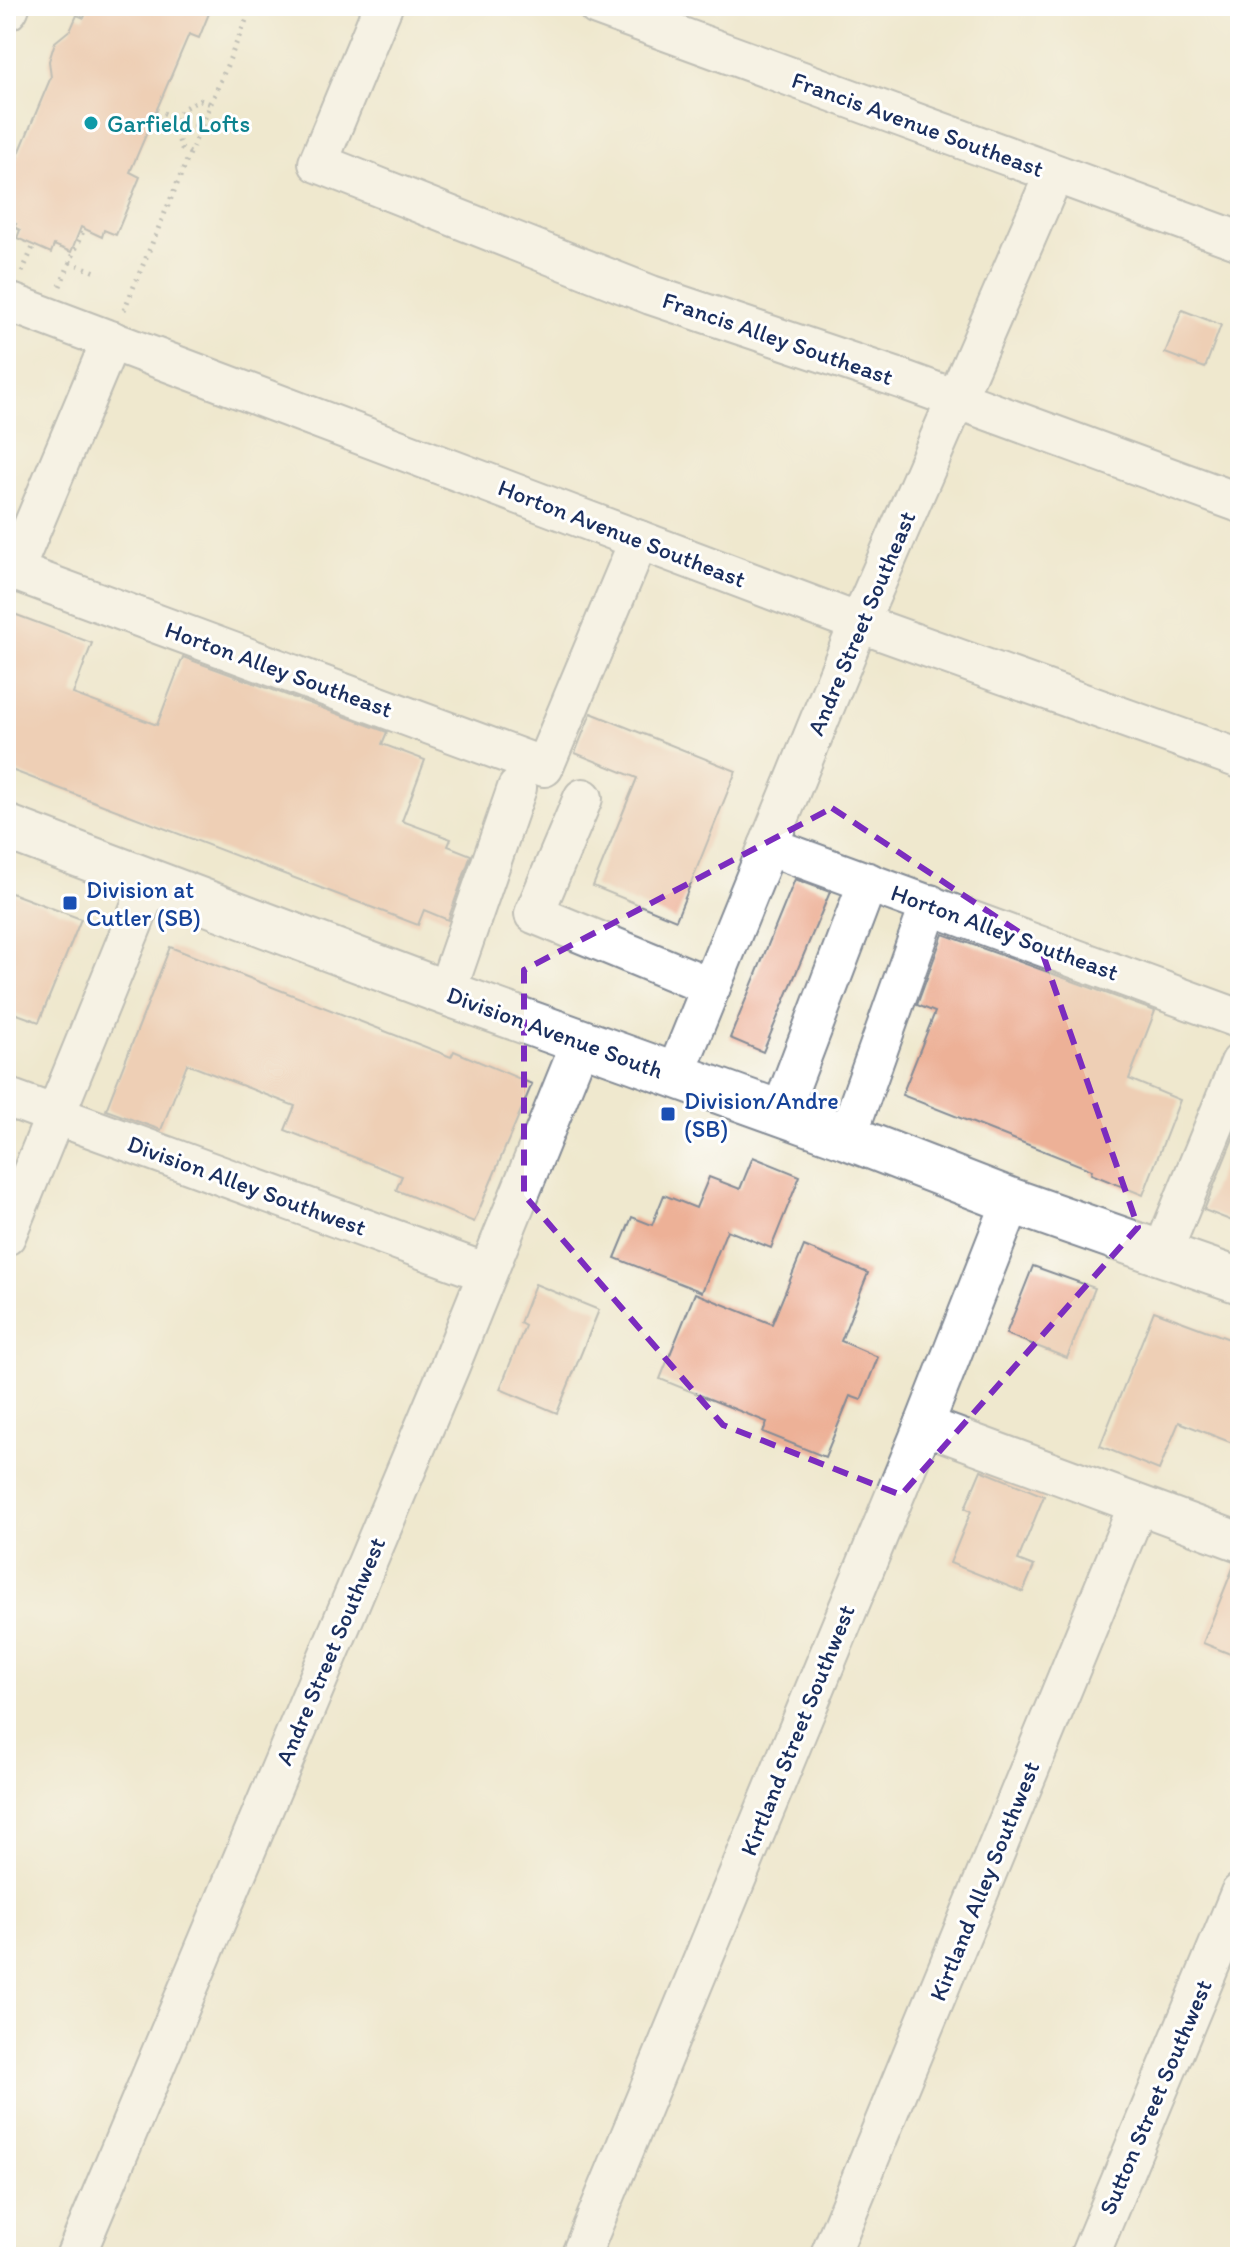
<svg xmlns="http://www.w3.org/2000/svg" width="1246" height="2263" viewBox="0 0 1246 2263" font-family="Itim,sans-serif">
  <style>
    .building { fill: #edb197 }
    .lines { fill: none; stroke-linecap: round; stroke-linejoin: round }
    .minor-casing { stroke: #858c96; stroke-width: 42 }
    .major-casing { stroke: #858c96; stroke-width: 48 }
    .path { stroke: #858c96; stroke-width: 5; stroke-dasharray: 2 6; stroke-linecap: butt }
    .minor { stroke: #fff; stroke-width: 38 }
    .major { stroke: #fff; stroke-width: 44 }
    .marked { fill: none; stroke: #7b2cbf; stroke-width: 6; stroke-dasharray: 16 10; stroke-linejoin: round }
    .culture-dot { fill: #0f9aa8; stroke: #fff; stroke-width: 3 }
    .transit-dot { fill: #1a4fb4; stroke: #fff; stroke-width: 3 }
    .labels { text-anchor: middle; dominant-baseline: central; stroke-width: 6; stroke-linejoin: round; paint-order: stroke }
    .culture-label { font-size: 24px; fill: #0d838f; stroke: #fff; text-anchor: start }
    .street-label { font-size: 24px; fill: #1b2f5e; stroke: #fff }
    .transit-label { font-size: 24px; fill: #164399; stroke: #fff; text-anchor: start }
  </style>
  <rect width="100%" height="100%" fill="#fff"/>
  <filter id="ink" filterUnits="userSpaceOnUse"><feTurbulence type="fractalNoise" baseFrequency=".0125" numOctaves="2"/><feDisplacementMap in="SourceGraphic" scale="16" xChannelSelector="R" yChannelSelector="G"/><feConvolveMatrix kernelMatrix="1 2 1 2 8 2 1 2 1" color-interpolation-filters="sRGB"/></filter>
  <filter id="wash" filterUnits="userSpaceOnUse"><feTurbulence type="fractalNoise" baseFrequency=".006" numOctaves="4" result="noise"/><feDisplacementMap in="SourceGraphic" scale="32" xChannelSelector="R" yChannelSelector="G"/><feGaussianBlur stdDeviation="1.8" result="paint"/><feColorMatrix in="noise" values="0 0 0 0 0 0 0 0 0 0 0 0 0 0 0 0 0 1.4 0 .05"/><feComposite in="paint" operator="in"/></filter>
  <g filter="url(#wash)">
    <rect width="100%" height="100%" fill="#efe8ce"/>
    <g id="blocks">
      <g class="building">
        <path d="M89 6H212L199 38 189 34 130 172 140 177 116 235 104 230 102 237 81 227 71 252 54 245 51 253 17 238 20 230 14 227 16 224 6 220 16 190 6 184 51 77 49 61 55 42 71 29 77 15 84 18Z"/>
        <path d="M1182 310 1221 325 1205 368 1165 353Z"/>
        <path d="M6 611 92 643 73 694 157 725 183 657 387 732 382 744 425 760 402 821 451 839 448 846 471 855 448 920 424 910 418 925 6 768Z"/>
        <path d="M591 713 736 771 676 920 593 886 637 778 575 753Z"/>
        <path d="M795 879 830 892 763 1052 730 1038Z"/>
        <path d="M6 891 81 919 39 1022 6 1010Z"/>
        <path d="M943 934 1155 1011 1129 1079 1180 1100 1143 1195 1091 1174 1092 1170 902 1095 935 1012 917 1005Z"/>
        <path d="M170 947 451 1057 454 1051 532 1084 474 1222 396 1190 402 1176 285 1130 295 1106 187 1064 161 1130 106 1110Z"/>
        <path d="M1240 1121V1224L1204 1210Z"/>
        <path d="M753 1157 800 1176 771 1248 727 1230 702 1292 615 1258 632 1217 652 1225 664 1195 696 1208 709 1177 740 1189Z"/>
        <path d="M804 1246 868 1273 841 1341 878 1357 861 1400 850 1396 825 1457 763 1432 767 1422 660 1379 695 1293 772 1324Z"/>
        <path d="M1033 1266 1095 1288 1067 1358 1006 1334Z"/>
        <path d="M535 1284 599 1310 557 1413 500 1389 525 1326 520 1323Z"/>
        <path d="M1154 1311 1240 1343V1446L1179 1422 1159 1470 1100 1446Z"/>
        <path d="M981 1470 1044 1496 1018 1560 1034 1566 1023 1592 950 1563 971 1511 965 1508Z"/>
        <path d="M1235 1563H1240V1658L1203 1643Z"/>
      </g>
    </g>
  </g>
  <g filter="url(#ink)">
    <use href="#blocks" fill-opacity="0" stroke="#858c96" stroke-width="2"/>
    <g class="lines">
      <g class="minor-casing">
        <g id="minor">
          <path d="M383 6 318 163 651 295 904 380 1240 503"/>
          <path d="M597 6 1240 241"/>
          <path d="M6 301 859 623 1240 759"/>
          <path d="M111 340 14 571 544 767 639 540"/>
          <path d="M583 798 534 914 711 987"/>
          <path d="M768 846 1240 1019"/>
          <path d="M446 993 517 788"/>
          <path d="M675 1075 859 623 1054 174"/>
          <path d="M6 1097 487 1273"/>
          <path d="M780 1114 868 882"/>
          <path d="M847 1137 930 904"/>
          <path d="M6 1236 151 880"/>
          <path d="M1162 1253 1240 1063"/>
          <path d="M924 1425 1240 1542"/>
          <path d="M75 2257 450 1366 581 1042"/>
          <path d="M580 2257 924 1425 1012 1201"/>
          <path d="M829 2257 1138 1505"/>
          <path d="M1089 2257 1240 1893"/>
        </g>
      </g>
      <g class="major-casing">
        <g id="major">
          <path d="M6 8 7 6"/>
          <path d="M6 827 446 993 847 1137 1012 1201 1240 1281"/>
        </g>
      </g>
      <g class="path">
        <path d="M156 110 201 128"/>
        <path d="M190 153 182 149 174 127 182 109 200 100 211 104"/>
        <path d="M70 262 95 272"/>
        <path d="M22 272 34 245"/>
        <path d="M60 286 84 229"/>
        <path d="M124 310 252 6"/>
      </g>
      <use href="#minor" class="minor"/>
      <use href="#major" class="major"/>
    </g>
  </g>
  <path d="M0 0H1246V2263H0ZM832 808 1040 946 1138 1227 901 1495 723 1425 524 1195V970Z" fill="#efe8ce" fill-opacity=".55" fill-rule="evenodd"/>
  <path class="marked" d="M832 808 1040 946 1138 1227 901 1495 723 1425 524 1195V970Z"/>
  <circle class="culture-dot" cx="91" cy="123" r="8"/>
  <g class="transit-dot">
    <rect x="62" y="895" width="16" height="16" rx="4"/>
    <rect x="660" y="1106" width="16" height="16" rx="4"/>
  </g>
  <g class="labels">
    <g class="culture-label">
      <text x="107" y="123">Garfield Lofts</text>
    </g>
    <g class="street-label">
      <text transform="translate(918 124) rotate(20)">Francis Avenue Southeast</text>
      <text transform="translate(778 338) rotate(19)">Francis Alley Southeast</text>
      <text transform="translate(622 533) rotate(21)">Horton Avenue Southeast</text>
      <text transform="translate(861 623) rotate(-67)">Andre Street Southeast</text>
      <text transform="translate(279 669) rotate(20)">Horton Alley Southeast</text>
      <text transform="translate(1005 932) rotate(20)">Horton Alley Southeast</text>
      <text transform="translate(555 1032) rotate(20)">Division Avenue South</text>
      <text transform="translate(247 1185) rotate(20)">Division Alley Southwest</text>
      <text transform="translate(330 1651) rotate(-67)">Andre Street Southwest</text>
      <text transform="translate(797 1730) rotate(-68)">Kirtland Street Southwest</text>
      <text transform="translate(984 1881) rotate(-68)">Kirtland Alley Southwest</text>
      <text transform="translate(1155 2097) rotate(-67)">Sutton Street Southwest</text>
    </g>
    <g class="transit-label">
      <text x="86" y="889">Division at<tspan x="86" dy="28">Cutler (SB)</tspan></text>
      <text x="684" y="1100">Division/Andre<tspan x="684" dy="28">(SB)</tspan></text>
    </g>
  </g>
  <rect width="1246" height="2263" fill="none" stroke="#fff" stroke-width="32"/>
</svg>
